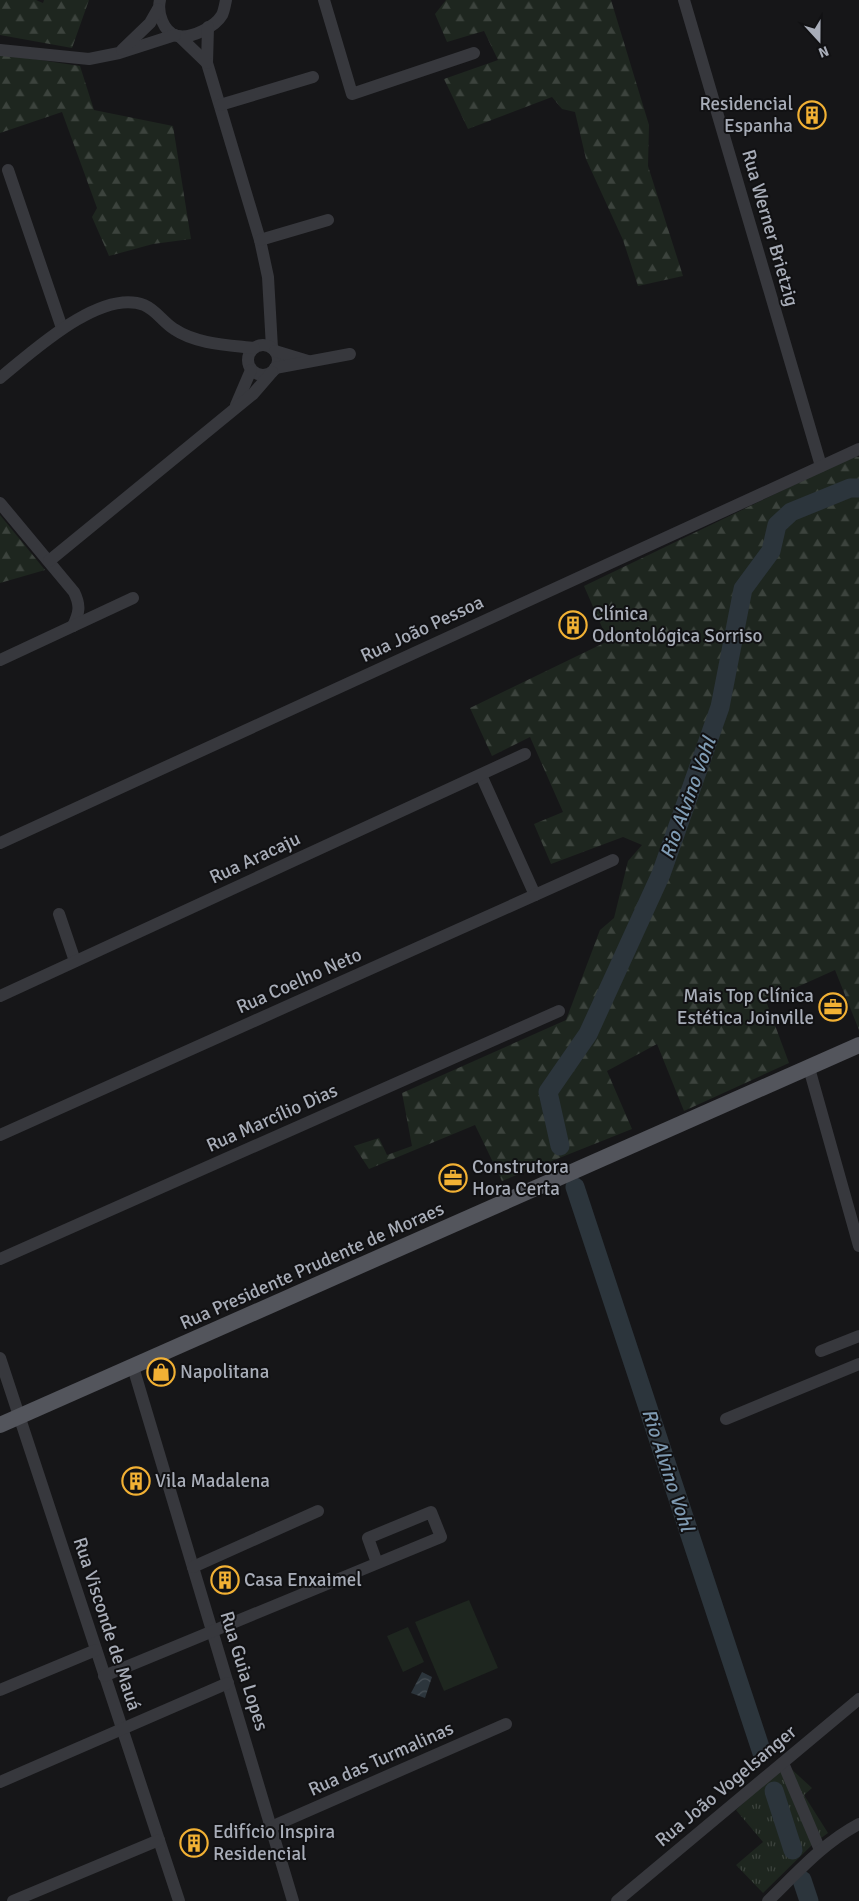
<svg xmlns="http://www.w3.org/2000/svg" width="859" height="1901" viewBox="0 0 859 1901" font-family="Signika,sans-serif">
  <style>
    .grass { fill: url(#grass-tufts) }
    .forest { fill: url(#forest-firs) }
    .garden { fill: #1e261f }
    .water { fill: url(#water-waves) }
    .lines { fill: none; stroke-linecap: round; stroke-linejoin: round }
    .river { stroke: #2c353c; stroke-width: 19 }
    .minor { stroke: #37383d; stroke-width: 12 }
    .major { stroke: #53555c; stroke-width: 16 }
    .labels { text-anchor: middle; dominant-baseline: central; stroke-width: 4; stroke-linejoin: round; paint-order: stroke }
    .poi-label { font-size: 19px; fill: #a8adb8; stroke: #111113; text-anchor: start }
    .street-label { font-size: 19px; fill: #a8adb8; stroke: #111113 }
    .water-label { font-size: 20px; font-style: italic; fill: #7f9bb3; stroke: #111113 }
  </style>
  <defs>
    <pattern id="grass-tufts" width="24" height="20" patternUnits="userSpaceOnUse" patternTransform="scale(1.25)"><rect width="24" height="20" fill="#1e261f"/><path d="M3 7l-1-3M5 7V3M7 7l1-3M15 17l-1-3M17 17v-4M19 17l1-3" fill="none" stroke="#3c433d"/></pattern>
    <pattern id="forest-firs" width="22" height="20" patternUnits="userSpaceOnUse" patternTransform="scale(1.25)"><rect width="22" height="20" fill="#1e261f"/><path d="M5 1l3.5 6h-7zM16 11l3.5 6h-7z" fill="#3c433d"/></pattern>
    <pattern id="water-waves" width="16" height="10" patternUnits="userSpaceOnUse" patternTransform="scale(1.25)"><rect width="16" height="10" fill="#2c353c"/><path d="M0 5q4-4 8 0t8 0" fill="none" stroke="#485056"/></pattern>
  </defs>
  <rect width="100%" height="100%" fill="#161618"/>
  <path class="grass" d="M788 1766 812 1788 804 1795 828 1833 813 1844 763 1893 736 1865 763 1842 736 1810 775 1774Z"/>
  <g class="forest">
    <path d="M0 0H36L43 3 44 0H89L72 48 0 35Z"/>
    <path d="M446 0H611L649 125 648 166 683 276 638 286 623 240 586 159 575 112 562 109 552 97 468 129 444 79 498 60 484 31 447 42 435 14Z"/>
    <path d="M0 54 80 66 94 110 173 126 191 239 153 244 109 256 92 217 97 208 62 112 0 133Z"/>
    <path d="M854 456 859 457V1030L835 970 766 1001 789 1063 684 1111 657 1044 607 1071 632 1129 502 1181 475 1125 369 1169 354 1146 379 1138 387 1155 412 1146 402 1093 566 1020 600 930 614 918 628 861 642 845 623 837 551 864 534 824 563 812 530 737 492 756 470 708 608 641 584 586Z"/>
    <path d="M0 515 45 570 0 583Z"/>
  </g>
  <g class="garden">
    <path d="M469 1600 498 1668 444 1691 415 1622Z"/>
    <path d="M408 1627 424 1662 403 1672 387 1636Z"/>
  </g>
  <path class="water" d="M422 1672 432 1677 425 1698 411 1693Z"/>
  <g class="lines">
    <g class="river">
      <path d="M560 1146 548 1092 588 1034 661 874 720 707 743 589 771 551 777 525 791 512 850 488H859"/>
      <path d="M575 1187 762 1753"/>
      <path d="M774 1791 793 1850"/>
      <path d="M802 1880 809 1901"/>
    </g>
    <g class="minor">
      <path d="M160 0C157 12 163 32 177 36 191 39 215 27 222 15 224 11 225 5 226 0"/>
      <path d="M324 0 352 94 474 53"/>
      <path d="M684 0 821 466"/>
      <path d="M208 27 207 63 260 240 268 277 272 348"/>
      <path d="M179 36 207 63"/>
      <path d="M0 50 89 59 119 53 175 35"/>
      <path d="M122 50 150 23 158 9"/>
      <path d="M220 105 313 77"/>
      <path d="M8 170 62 328"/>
      <path d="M260 240 328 220"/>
      <circle cx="263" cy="360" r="15"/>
      <path d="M275 351 308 361"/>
      <path d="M275 368 350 354"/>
      <path d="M0 378C31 353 100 288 144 305 156 310 163 322 174 329 196 344 228 345 254 348"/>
      <path d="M236 405 251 370"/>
      <path d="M0 503 74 592C81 606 79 613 73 626"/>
      <path d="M49 561 253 394 272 372"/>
      <path d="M0 660 133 598"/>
      <path d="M481 775 535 895"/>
      <path d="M0 843 859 449"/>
      <path d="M59 914 75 961"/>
      <path d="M0 996 525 754"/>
      <path d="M809 1068 859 1246"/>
      <path d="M0 1135 613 860"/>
      <path d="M0 1259 559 1011"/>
      <path d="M821 1351 859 1336"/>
      <path d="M0 1358 179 1901"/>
      <path d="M133 1367 293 1901"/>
      <path d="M726 1419 859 1364"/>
      <path d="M193 1567 318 1511"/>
      <path d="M104 1676 441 1537 431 1512 368 1538 377 1563"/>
      <path d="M0 1690 96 1650"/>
      <path d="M783 1763 820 1850"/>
      <path d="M0 1782 228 1683"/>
      <path d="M271 1827 506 1724"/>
      <path d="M13 1901 159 1840"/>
      <path d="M617 1901 859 1699"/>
      <path d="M768 1901C797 1873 823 1843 859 1824"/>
    </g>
    <path class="major" d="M0 1425 859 1045"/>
  </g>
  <defs>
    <g id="building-ring" transform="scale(1.4375)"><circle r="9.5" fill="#111113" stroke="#f2b134" stroke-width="1.5"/><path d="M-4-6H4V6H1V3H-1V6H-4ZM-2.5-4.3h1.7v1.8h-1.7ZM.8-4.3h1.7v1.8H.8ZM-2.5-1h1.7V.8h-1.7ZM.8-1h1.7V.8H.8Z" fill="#f2b134"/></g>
    <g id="office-ring" transform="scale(1.4375)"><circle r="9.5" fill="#111113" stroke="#f2b134" stroke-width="1.5"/><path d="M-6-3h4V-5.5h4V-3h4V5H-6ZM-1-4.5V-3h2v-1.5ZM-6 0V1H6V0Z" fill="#f2b134"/></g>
    <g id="shop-ring" transform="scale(1.4375)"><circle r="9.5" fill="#111113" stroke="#f2b134" stroke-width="1.5"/><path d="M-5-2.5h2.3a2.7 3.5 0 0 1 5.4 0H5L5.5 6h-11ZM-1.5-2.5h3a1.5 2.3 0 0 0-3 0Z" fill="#f2b134"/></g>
  </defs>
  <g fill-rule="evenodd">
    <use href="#building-ring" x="812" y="115"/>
    <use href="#building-ring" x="573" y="625"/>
    <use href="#office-ring" x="833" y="1007"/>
    <use href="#office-ring" x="453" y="1178"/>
    <use href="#shop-ring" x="161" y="1372"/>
    <use href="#building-ring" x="136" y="1481"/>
    <use href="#building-ring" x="225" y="1580"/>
    <use href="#building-ring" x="194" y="1843"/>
  </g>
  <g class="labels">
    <g class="poi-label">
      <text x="793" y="104" text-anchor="end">Residencial<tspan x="793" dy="22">Espanha</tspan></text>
      <text x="592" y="614">Clínica<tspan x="592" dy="22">Odontológica Sorriso</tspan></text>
      <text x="814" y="996" text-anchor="end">Mais Top Clínica<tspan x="814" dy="22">Estética Joinville</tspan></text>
      <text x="472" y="1167">Construtora<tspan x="472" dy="22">Hora Certa</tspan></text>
      <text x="180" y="1372">Napolitana</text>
      <text x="155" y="1481">Vila Madalena</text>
      <text x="244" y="1580">Casa Enxaimel</text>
      <text x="213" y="1832">Edifício Inspira<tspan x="213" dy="22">Residencial</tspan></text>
    </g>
    <g class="street-label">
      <text transform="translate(770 228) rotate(74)">Rua Werner Brietzig</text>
      <text transform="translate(422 629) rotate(-25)">Rua João Pessoa</text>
      <text transform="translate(255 858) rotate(-25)">Rua Aracaju</text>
      <text transform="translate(299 981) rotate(-24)">Rua Coelho Neto</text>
      <text transform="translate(272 1118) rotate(-24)">Rua Marcílio Dias</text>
      <text transform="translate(312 1266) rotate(-24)">Rua Presidente Prudente de Moraes</text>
      <text transform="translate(107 1624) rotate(72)">Rua Visconde de Mauá</text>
      <text transform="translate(244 1671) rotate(73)">Rua Guia Lopes</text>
      <text transform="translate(381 1759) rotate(-24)">Rua das Turmalinas</text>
      <text transform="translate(726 1786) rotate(-40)">Rua João Vogelsanger</text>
    </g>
    <g class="water-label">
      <text transform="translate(688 798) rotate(-70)">Rio Alvino Vohl</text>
      <text transform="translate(668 1470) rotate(72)">Rio Alvino Vohl</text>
    </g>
  </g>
  <g transform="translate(819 40) rotate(159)" stroke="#111113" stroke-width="4" paint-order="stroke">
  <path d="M0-4L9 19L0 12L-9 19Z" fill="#a8adb8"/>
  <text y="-8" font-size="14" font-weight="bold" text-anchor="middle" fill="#a8adb8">N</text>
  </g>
</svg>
